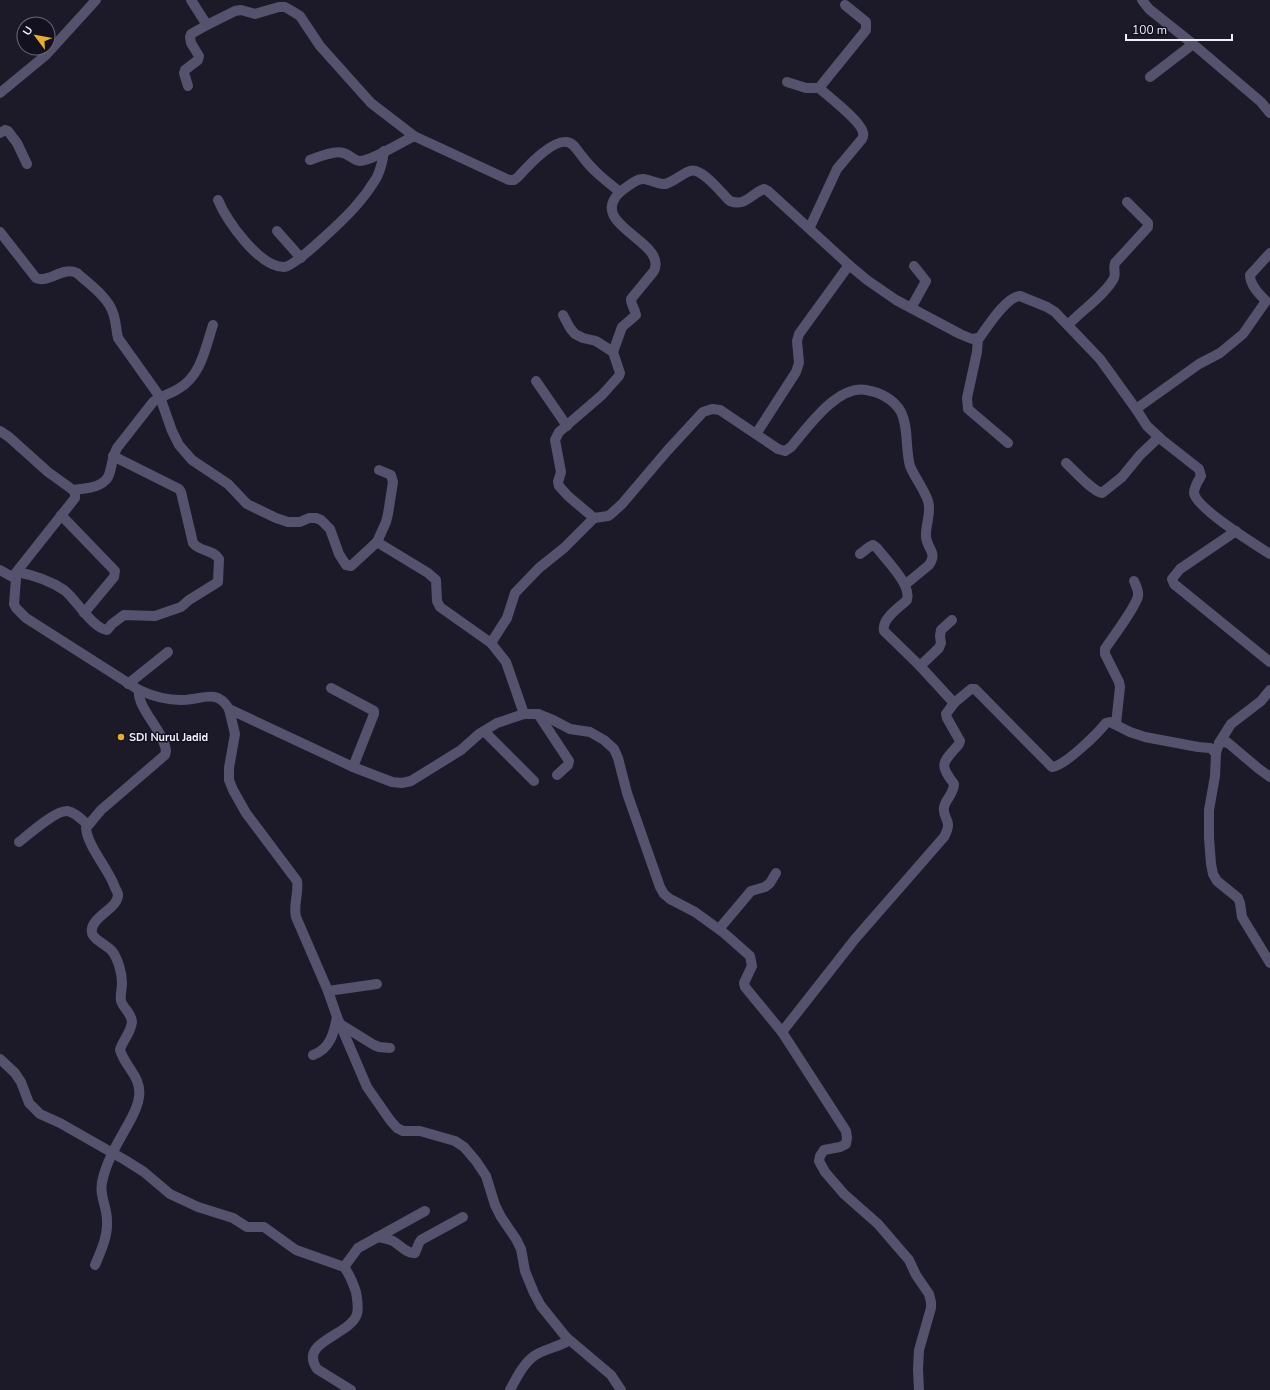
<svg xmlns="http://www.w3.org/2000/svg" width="1270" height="1390" viewBox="0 0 1270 1390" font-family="'Nunito Sans',sans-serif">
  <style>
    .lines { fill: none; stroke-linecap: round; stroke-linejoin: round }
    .minor { stroke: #55526d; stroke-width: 10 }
    .poi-dot { fill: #e4ae35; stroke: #131120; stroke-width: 1.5 }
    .labels { text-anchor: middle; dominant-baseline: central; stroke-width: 3; stroke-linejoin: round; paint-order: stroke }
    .poi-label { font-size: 11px; font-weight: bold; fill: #efeef9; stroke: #131120; text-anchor: start }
  </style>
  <rect width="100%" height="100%" fill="#1c1a29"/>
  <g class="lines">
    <g class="minor">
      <path d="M191 0 207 25 235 11 241 10 255 14 279 7H285L292 11 300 16 320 46 371 103 414 136 509 180H514L518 177C527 167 555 136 570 143 575 145 578 152 582 156 592 170 606 181 620 192 626 188 636 178 644 179 651 180 658 184 665 184 674 182 681 174 690 171 702 167 722 194 730 201 745 207 751 194 764 189L768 191 849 265 867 280 896 300 960 334 972 339 978 338 980 337C988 326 1006 297 1020 296L1047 307 1055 312 1100 359 1136 409 1147 426 1162 440 1199 469 1201 476C1198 481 1194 487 1194 493 1196 508 1256 545 1270 554"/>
      <path d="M1142 0 1149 9 1193 44 1261 102 1270 113"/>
      <path d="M1150 77 1193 44"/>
      <path d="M787 82 806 88H819C828 96 862 122 863 133 864 135 863 137 862 139L837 169 810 227"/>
      <path d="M188 86 184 73 185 70 198 60 199 56 191 43 190 37 191 34 207 25"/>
      <path d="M819 88 866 30V22L845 5"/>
      <path d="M0 93 46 55 96 0"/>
      <path d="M0 133 5 130 8 131 17 143 27 164"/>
      <path d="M310 160C318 157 335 150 343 153 349 154 354 161 360 161 371 161 402 142 414 136"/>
      <path d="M218 200C227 221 259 267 284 267 295 267 346 217 355 207 363 198 371 187 377 177 381 168 383 160 384 151"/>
      <path d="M277 231 301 258"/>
      <path d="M0 232 36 278C48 284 62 266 77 273 89 284 108 297 113 313 116 320 116 330 118 338L160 397 172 431 179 445 192 460 228 484 247 504 276 518 288 522H300L309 518H316L321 520 330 529 339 554 346 565 351 566 377 542 428 573 436 580 437 601 440 607 491 643 506 662 524 714"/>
      <path d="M911 308 926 281 914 266"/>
      <path d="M563 315 570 328 575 334 583 338 596 341 613 352"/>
      <path d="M1068 325C1080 312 1106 294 1114 278 1116 273 1113 269 1115 263L1148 227V223L1127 202"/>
      <path d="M978 338 977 352 967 398 968 409 1008 443"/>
      <path d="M536 381 567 426"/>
      <path d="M1136 409 1199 364 1220 353 1243 334 1266 301C1259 294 1250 285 1250 275L1270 253"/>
      <path d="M0 431 9 437 48 472 73 490 75 493V498L14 575"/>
      <path d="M756 434 796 372 799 363 797 341 799 334 849 265"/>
      <path d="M1066 463C1076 472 1091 490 1102 493L1122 477 1140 455 1159 437"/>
      <path d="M73 490C87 488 106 488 110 472 112 463 113 456 117 448L153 402C161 396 170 394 178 389 201 376 205 349 213 325"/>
      <path d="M61 515 115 571 114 577 84 613"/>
      <path d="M594 518 608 516 611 514 622 504 667 451 703 412 712 409 720 410 778 449 785 451 791 447C808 427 837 385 866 390 879 392 894 399 901 412 909 428 905 448 910 466 915 478 924 489 928 501 932 513 925 525 926 537 927 549 938 552 929 565L906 584"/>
      <path d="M1236 531 1180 569 1172 579 1174 584 1270 662"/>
      <path d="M377 542 386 522 388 514 393 482 391 475 379 470"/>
      <path d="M860 554 869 547 873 545 877 548C886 560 912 585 907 600 900 607 881 619 884 631L920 666 954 703"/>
      <path d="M0 570 16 579 14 604 16 608 26 618 139 690C152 696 167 700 181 700 200 701 216 687 229 709L353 767 392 782 402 783 411 781 461 750 479 734 497 723 524 714H538L553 720 570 729 590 732 604 740 614 749 618 758 627 793 660 887 664 894 670 899 695 912 724 933 750 956 752 966 744 983 745 987 782 1032 846 1131 847 1138 846 1144 840 1147 824 1150 820 1156 819 1161 825 1172 844 1194 878 1224 909 1260 916 1275 929 1294 931 1302V1308L919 1350 918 1369 919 1390"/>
      <path d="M17 572C33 575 49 580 64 590 75 598 93 629 107 630L112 624 124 615 155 616 181 607 189 600 218 582 219 559C213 549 200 552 193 543L181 492 179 489 113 456"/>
      <path d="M491 643 507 618 515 593 539 568 564 548 594 518 568 496 559 486 558 482 561 472 555 440 559 432 602 395 619 376 620 373 613 352 622 327 636 315C635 309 631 305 631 299L654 271C668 241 586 225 620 192"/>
      <path d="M920 666 939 648 941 643 940 636 941 630 952 620"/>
      <path d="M128 684 168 652"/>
      <path d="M331 688 374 711V714L353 767"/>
      <path d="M1270 690 1261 701 1231 724 1219 743 1216 753 1215 776 1209 810V838L1211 864 1213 874 1217 881 1238 898 1240 903 1242 917 1270 963"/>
      <path d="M229 709 235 734 229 768V780L233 790 246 813 297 881C299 893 293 905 296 917L328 991 337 1017 367 1087 390 1120 397 1128 403 1131H420L455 1141 464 1147 476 1161 486 1176 495 1205 501 1217 516 1239 521 1249 525 1271 534 1293 541 1306 566 1337V1342C555 1348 542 1350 534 1356 523 1364 516 1379 510 1390"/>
      <path d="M538 714 569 761 568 765 557 775"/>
      <path d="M1116 724 1120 687 1119 682 1105 654V649C1112 638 1136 607 1138 596 1139 590 1136 586 1134 581"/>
      <path d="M484 731 534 781"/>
      <path d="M1219 743 1227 742 1259 769 1270 777"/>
      <path d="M19 842C28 835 56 810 67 811 75 812 82 820 88 825"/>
      <path d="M719 929 751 891 765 887 770 883 776 873"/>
      <path d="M328 991 377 984"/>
      <path d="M340 1024 374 1045 379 1047 390 1048"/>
      <path d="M782 1032 855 939 944 837C954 819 942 820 944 807 946 799 954 793 954 784 938 763 943 763 959 744L960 741 947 718 946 714 954 703 971 689H975L978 692 1052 767C1066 765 1097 734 1106 723L1110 722 1130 732 1145 737 1198 747 1210 748 1216 753"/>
      <path d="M313 1055C330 1049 334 1033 337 1017"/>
      <path d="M0 1059 15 1073 21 1082 29 1103 40 1114 60 1123 125 1160 144 1172 170 1194 198 1207 233 1218 247 1227H264L296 1250 344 1267C350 1275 353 1283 356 1292 357 1299 359 1307 357 1314 350 1336 298 1341 317 1369L351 1390"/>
      <path d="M377 1237C382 1238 388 1239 393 1241 400 1245 407 1254 415 1253L419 1243 421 1240 463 1217"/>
      <path d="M95 1265C101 1251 108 1236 107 1221 107 1205 98 1195 103 1178 107 1161 117 1144 126 1128 131 1119 138 1108 139 1097 142 1077 125 1067 120 1050 122 1041 131 1033 132 1022 132 1014 123 1008 121 1001 120 995 122 989 122 983 122 973 118 959 112 951 108 946 93 939 92 933 89 917 119 909 118 894 117 891 115 888 114 885 108 869 87 845 86 828L101 810 165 755 166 751C164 731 136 707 139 690"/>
      <path d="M344 1267 358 1248 425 1211"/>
      <path d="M566 1337 611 1375 621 1390"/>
    </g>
  </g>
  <circle class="poi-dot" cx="121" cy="737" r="4"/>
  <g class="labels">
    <g class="poi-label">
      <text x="129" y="737">SDI Nurul Jadid</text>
    </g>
  </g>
  <g transform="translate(36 36) rotate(302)"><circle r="19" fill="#131120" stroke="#6b6977"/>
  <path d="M0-3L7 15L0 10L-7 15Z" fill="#e4ae35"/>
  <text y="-6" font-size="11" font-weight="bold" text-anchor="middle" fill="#efeef9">U</text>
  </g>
  <path d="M1126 34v6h106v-6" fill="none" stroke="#efeef9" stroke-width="2"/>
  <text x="1132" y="34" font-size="12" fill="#efeef9" stroke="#131120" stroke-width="3" paint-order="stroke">100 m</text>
</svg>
